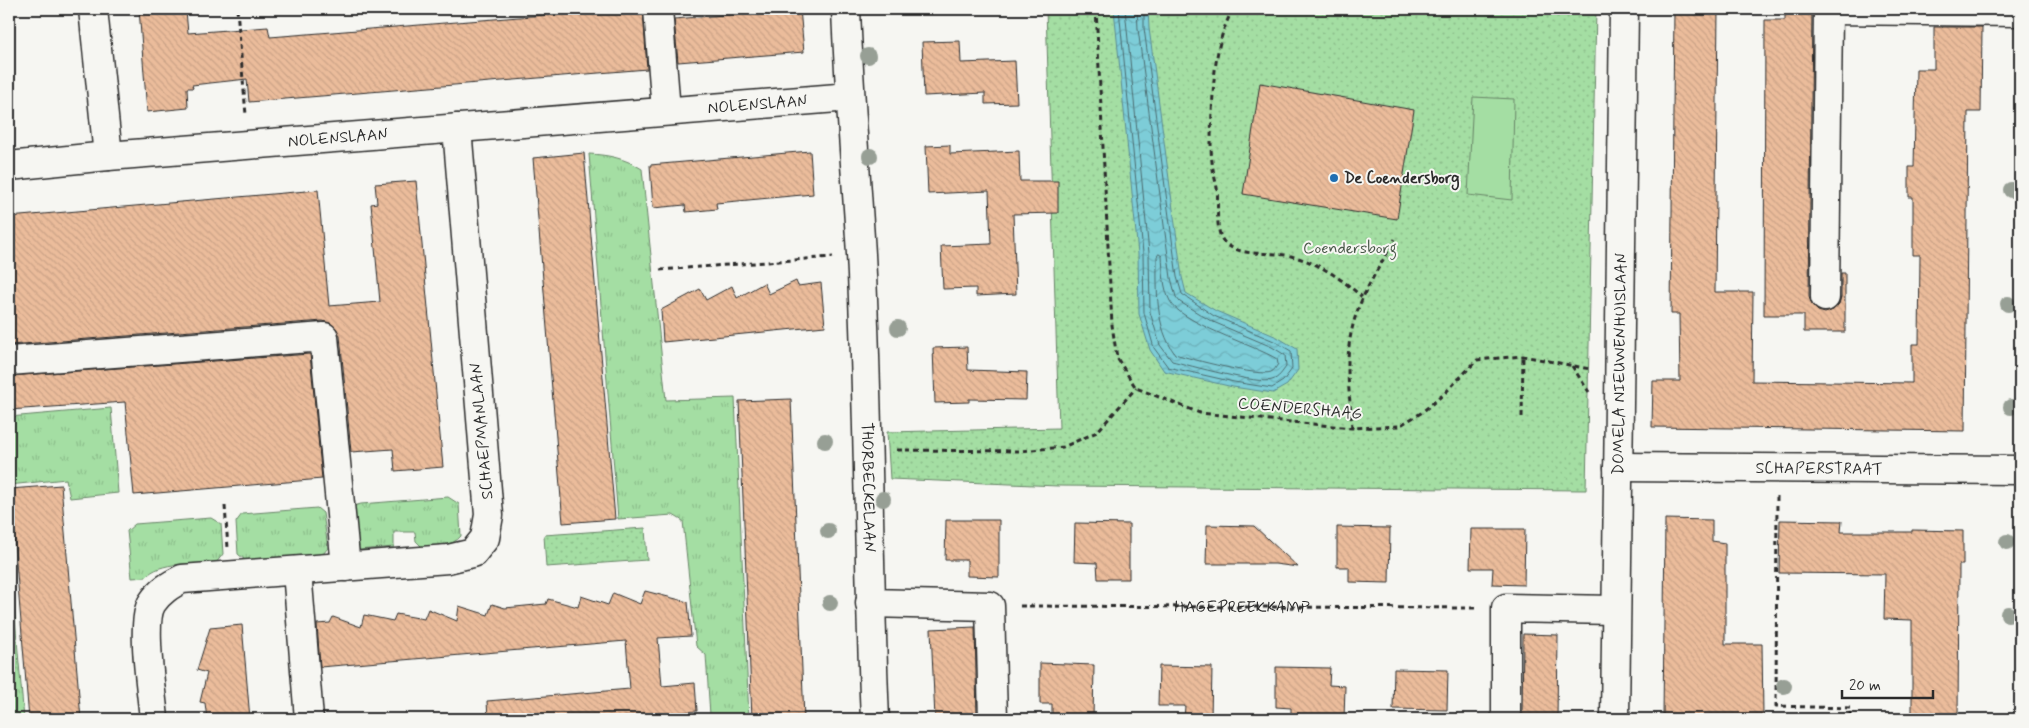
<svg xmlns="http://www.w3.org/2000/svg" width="2029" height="728" viewBox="0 0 2029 728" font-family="Mynerve,sans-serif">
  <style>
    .grass { fill: url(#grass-tufts); stroke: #688467 }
    .park { fill: url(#park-dots); stroke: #688467 }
    .pitch { fill: #a4dea3; stroke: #688467 }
    .water { fill: url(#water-waves); stroke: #5c8c93 }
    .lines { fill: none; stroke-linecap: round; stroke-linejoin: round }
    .shore { stroke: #4c6c70; stroke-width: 1 }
    .building { fill: url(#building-back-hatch); stroke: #2b2b2b }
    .minor-casing { stroke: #2b2b2b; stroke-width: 31 }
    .path { stroke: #2b2b2b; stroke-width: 3; stroke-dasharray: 5 4; stroke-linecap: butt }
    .minor { stroke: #f6f6f2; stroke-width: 28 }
    .tree { fill: #979f95 }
    .poi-dot { fill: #1f6fb2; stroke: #f6f6f2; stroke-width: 2 }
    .labels { text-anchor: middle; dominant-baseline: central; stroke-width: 4; stroke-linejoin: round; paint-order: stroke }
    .street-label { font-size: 16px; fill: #2b2b2b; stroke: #f6f6f2 }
    .poi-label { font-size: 16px; font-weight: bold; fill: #2b2b2b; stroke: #f6f6f2; text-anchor: start }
    .park-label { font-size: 16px; fill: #495849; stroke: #f6f6f2 }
  </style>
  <defs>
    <pattern id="grass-tufts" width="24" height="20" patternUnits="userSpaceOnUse" patternTransform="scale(1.25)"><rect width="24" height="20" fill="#a4dea3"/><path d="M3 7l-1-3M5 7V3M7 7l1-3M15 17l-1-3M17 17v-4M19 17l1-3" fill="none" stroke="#8dbf8c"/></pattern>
    <pattern id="park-dots" width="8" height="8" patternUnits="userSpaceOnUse" patternTransform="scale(1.25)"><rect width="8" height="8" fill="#a4dea3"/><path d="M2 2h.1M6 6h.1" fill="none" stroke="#8dbf8c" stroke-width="1.8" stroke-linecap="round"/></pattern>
    <pattern id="water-waves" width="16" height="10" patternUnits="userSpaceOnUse" patternTransform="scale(1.25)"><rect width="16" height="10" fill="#7dcdd8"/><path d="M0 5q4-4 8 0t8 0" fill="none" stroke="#6cb0ba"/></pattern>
    <pattern id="building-back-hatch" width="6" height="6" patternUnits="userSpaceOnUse" patternTransform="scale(1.25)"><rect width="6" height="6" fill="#ebbc9b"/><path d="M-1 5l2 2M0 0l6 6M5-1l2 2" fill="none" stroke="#caa286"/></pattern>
  </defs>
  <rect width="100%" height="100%" fill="#f6f6f2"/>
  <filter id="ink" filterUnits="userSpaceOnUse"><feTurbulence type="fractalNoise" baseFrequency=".02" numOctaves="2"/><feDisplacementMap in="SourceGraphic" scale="10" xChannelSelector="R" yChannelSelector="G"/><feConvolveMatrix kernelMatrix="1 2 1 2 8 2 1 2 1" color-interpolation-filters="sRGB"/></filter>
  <g filter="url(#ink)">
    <g class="grass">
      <path d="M589 154C609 155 624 158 642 169L666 400 735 398 749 719H714L710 715 706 655 696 646 683 521 673 515 618 519Z"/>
      <path d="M111 408 118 493 70 498 66 479 9 485V417Z"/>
      <path d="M448 497 459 504 461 536C452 547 436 546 422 547L416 541 415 532H394V547L358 550 350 507 361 504Z"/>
      <path d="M317 508 323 513 328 548 323 554 246 561 238 554 236 522 242 514Z"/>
      <path d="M211 518 221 524 223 554 216 563C195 564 159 561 146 577L132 578 127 531 135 524Z"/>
      <path d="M9 551 24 719H9Z"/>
    </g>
    <g class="park">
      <path d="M1046 9H1596L1586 490 1058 486 890 479 887 432 1059 428Z"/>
      <path d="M645 528 647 560 546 567 544 535Z"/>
    </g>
    <path class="pitch" d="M1473 97 1514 99 1512 200 1468 195Z"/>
    <path class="water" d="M1114 9H1148L1149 28 1182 277 1186 293 1216 311 1277 337 1297 349 1298 370 1287 385 1273 393 1233 387 1164 371 1150 350 1139 314 1138 254Z"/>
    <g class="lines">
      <g class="shore">
        <path d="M1119 9 1143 253 1144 313 1154 348 1168 367 1234 382 1272 388 1283 381 1292 369 1291 351 1274 341 1214 316 1182 294 1177 277 1144 28V9"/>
        <path d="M1125 9 1149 253 1150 312 1160 345 1172 361C1188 365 1260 385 1272 380 1279 378 1282 372 1286 367L1285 355 1272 347 1211 321 1180 302 1176 297 1171 278 1138 29 1137 9"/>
        <path d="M1159 254 1162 256C1163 271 1163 288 1170 301 1181 323 1254 345 1277 359L1278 364C1276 367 1274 371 1271 372 1259 377 1190 359 1175 354 1155 326 1157 291 1157 257Z"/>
      </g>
    </g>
    <g class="building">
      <path d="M139 9H180V11H186L188 33 268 27 270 37 619 9H643L647 69 249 102 247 79 192 85 193 88H187L188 108 147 112Z"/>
      <path d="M800 9 804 52 678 62 674 19Z"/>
      <path d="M1674 9H1718L1715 292H1753L1752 381 1912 383V344H1919L1920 255H1913V197H1909V167H1914L1916 69H1934V27H1982L1981 112H1968L1965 431 1652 427 1653 381H1680L1679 314H1671Z"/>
      <path d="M1785 9H1812L1809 297 1812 305 1818 311 1825 313 1833 310 1839 304 1841 297V273H1845V332H1804V315H1764L1765 20H1785Z"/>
      <path d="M960 41 961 63 1015 61 1017 103 985 104V93L924 96 922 42Z"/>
      <path d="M1260 83 1414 110 1397 219 1243 194Z"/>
      <path d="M950 145V154L1019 151 1020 181H1058V213L1013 214 1016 294 976 296V288L943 289 941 246 991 244 989 191 928 194 926 146Z"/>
      <path d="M810 151 813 194 716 203 717 209 686 212 685 205 653 208 650 165Z"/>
      <path d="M584 153 615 519 563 523 533 158Z"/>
      <path d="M416 181 443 467 395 471 393 449 351 452 340 336 336 328 330 323 323 321 9 345V217L318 190 329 306 380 302 371 204 377 203 375 184Z"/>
      <path d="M796 281 798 286 821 283 825 326 663 342 661 310 700 289 706 300 732 286 737 298 764 283 769 294Z"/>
      <path d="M967 347 968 370 1027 372 1026 400 969 399V402L935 403 933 348Z"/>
      <path d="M310 354 322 479 134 495 125 402 9 410V376Z"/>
      <path d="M791 399 804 719H752L739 401Z"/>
      <path d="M61 485 81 719H29L10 489Z"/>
      <path d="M1665 519 1712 520V541L1725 543V644H1762L1763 715H1710V719H1663Z"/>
      <path d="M946 520H999V577L967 576V560H945Z"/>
      <path d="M1780 520 1842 521 1841 532H1912V530L1963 531V565H1959L1958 719H1912V620L1884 619 1885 574 1779 573Z"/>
      <path d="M1075 523 1129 524V579H1098L1097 563 1074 562Z"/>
      <path d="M1207 525 1254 526 1298 567 1275 564H1206Z"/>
      <path d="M1337 527 1390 528 1389 583 1349 582V567H1337Z"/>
      <path d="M1471 529H1525L1524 585 1492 584 1493 568H1470Z"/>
      <path d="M645 591 688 602 691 636 658 638 662 686 695 683 697 711 603 719H488L487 701 630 689 626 641 320 667 317 624 330 623 333 617 361 627 364 615 393 621 396 614 424 619 428 609 457 621 459 606 488 615 492 604 505 608 546 604 548 599 578 607 581 596 608 605 613 593 640 604Z"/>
      <path d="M242 625 250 719H207L205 703 200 702 207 673 197 670 210 628Z"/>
      <path d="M975 627 977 719H935L931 629Z"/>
      <path d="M1523 634 1558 635 1557 719H1522Z"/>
      <path d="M1040 663 1094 665 1093 719H1052V704H1040Z"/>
      <path d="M1159 666 1212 667 1211 719H1184L1185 706H1158Z"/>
      <path d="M1276 667 1330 668 1329 685 1345 686 1344 719H1291V708L1276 707Z"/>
      <path d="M1394 669 1448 670 1447 710 1393 709Z"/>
    </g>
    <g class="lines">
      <g class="minor-casing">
        <g id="minor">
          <path d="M93 9 108 156"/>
          <path d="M658 9 666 111"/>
          <path id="s2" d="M846 9C849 91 856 172 861 254 869 409 868 564 875 719"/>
          <path d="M1828 10 2020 12"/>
          <path id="s3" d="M9 166 108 156 850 97"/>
          <path d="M1825 297 1828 9"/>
          <path d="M9 361 324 337 346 567"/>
          <path id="s4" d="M1618 467 2020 470"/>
          <path d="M297 571 309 719"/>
          <path d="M870 603 990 606 993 719"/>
          <path d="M154 719C152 694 140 622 152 603 160 591 170 585 182 579L448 559 473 553 485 538 489 515 457 128"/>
          <path d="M1506 719V608L1615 610"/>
          <path id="s5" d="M1615 719 1624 9"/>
        </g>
      </g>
      <g class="path">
        <path d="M237 9 246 115"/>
        <path d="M1096 9 1112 325 1117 358 1136 388 1200 413 1352 428 1399 426 1421 413 1445 393 1477 360 1523 356 1590 369"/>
        <path d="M1233 9C1215 42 1214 76 1212 112 1211 131 1210 151 1213 169 1214 176 1216 182 1217 188 1219 203 1214 233 1225 243 1242 258 1270 251 1291 256 1319 263 1341 278 1362 297"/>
        <path d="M660 270 833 257"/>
        <path d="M1572 366 1589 392"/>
        <path d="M1522 417 1523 356"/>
        <path d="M1352 428C1350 396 1344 361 1352 329 1359 297 1379 268 1395 239"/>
        <path d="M897 450 1021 451 1063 447 1097 432 1136 388"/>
        <path d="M1777 496 1776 706 1850 708V719"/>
        <path d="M225 506 228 548"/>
        <path id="s1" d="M1020 606 1478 608"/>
      </g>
      <use href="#minor" class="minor"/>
    </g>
    <g class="tree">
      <circle cx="868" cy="56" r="8"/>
      <circle cx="870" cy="156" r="8"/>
      <circle cx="2011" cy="190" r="8"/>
      <circle cx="2008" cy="304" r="8"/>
      <circle cx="898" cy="328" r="8"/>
      <circle cx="2011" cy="407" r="8"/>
      <circle cx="825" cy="441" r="8"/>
      <circle cx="883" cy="499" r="8"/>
      <circle cx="828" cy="531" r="8"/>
      <circle cx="2007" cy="542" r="8"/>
      <circle cx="830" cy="603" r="8"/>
      <circle cx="2008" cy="614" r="8"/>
      <circle cx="1784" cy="686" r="8"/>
    </g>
  </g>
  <circle class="poi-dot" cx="1334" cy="178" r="5"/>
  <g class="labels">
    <g class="street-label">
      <text stroke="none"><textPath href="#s3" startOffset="751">NOLENSLAAN</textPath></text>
      <text stroke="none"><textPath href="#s3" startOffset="330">NOLENSLAAN</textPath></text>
      <text stroke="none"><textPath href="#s5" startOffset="355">DOMELA NIEUWENHUISLAAN</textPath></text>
      <text transform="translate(1300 409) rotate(5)">COENDERSHAAG</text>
      <text transform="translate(482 431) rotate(-95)">SCHAEPMANLAAN</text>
      <text stroke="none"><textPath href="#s4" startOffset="201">SCHAPERSTRAAT</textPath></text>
      <text stroke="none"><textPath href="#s2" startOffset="479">THORBECKELAAN</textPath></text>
      <text stroke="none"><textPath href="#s1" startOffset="222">HAGEPREEKKAMP</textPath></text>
    </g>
    <g class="poi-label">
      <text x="1344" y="178">De Coendersborg</text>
    </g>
    <g class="park-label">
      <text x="1350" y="248">Coendersborg</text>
    </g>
  </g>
  <rect width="2029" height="728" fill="none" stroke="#f6f6f2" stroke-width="30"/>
  <rect x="15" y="15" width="1999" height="698" fill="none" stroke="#2b2b2b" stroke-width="2" filter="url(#ink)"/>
  <path d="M1842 690v8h91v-8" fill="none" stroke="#2b2b2b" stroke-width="2.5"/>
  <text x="1849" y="690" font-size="15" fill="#2b2b2b" stroke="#f6f6f2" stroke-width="4" paint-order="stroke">20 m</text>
</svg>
